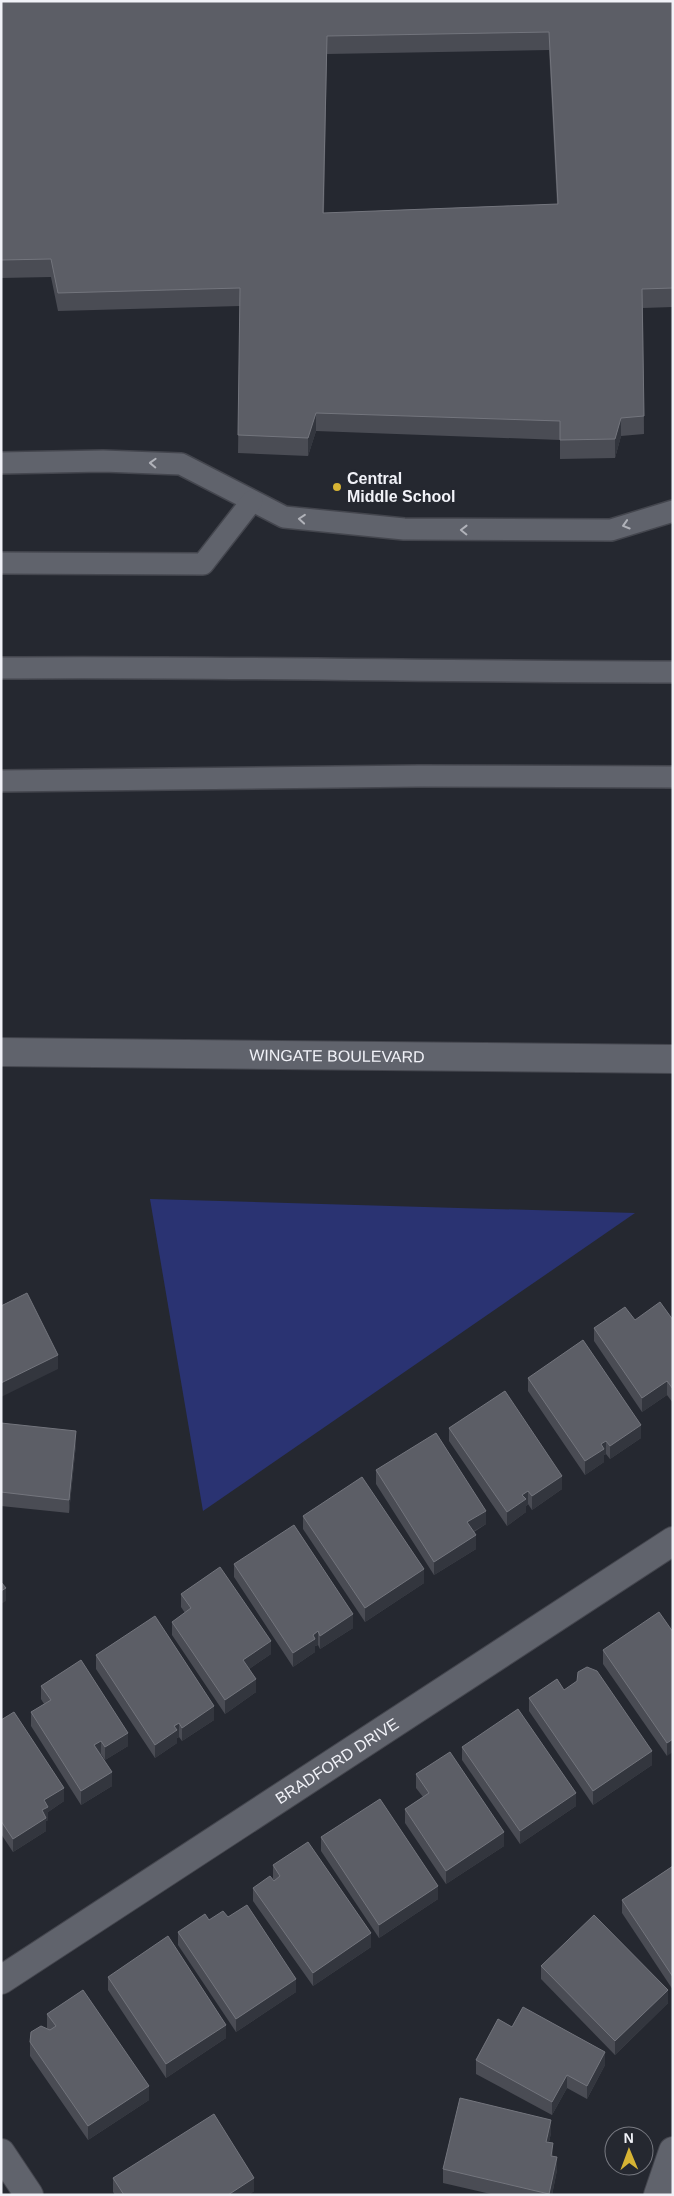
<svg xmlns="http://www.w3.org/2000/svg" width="674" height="2196" viewBox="0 0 674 2196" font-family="Helvetica,sans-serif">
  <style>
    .water { fill: #2a3372 }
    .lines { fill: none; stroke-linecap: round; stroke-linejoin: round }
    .service-casing { stroke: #44464e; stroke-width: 24 }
    .minor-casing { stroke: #44464e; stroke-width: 30 }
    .tertiary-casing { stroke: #44464e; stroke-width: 30 }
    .service { stroke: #60636c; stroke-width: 21 }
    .minor { stroke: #60636c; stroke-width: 28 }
    .tertiary { stroke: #60636c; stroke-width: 28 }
    .wall { fill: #4a4c54; fill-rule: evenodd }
    .shaded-wall { fill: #33363e }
    .building { fill: #5c5e66; stroke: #73757d; fill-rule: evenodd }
    .oneway { stroke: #b0b2b9 }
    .poi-dot { fill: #d7b434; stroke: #252830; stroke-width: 2 }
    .labels { text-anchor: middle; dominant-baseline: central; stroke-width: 4.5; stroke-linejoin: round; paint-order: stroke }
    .poi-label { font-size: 16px; font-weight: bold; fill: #f1f2f8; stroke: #252830; text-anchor: start }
    .street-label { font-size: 16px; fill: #f1f2f8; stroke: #252830 }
  </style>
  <rect width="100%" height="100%" fill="#252830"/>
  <path class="water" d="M150 1199 635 1213 203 1511Z"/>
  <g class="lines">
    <g class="service-casing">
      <g id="service">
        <path d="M1 463 103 461 181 464 284 517 404 529 611 530 673 511"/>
        <path d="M1 563 203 564 252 501"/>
        <path d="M1 668C225 666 449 672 673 672"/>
        <path d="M1 781 419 776 673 777"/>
      </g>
    </g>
    <g class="minor-casing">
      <g id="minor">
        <path id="s1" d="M1 1980 673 1541"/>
        <path d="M1 2153 29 2195"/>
        <path d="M658 2195 673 2151"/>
      </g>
    </g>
    <g class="tertiary-casing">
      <g id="tertiary">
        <path id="s2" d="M1 1052 673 1059"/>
      </g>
    </g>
    <use href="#service" class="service"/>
    <use href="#minor" class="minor"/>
    <use href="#tertiary" class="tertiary"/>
  </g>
  <g class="wall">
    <path d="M1 1H673V307L643 308 644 434 621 436 615 458 560 459V440L316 431 308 456 238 453 240 306 58 311 51 277 1 278ZM549 50 557 204 324 213 327 54Z"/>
    <path d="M635 1320H673V1403L667 1395 642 1412 594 1341V1328Z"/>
    <path d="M528 1378 641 1438 610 1459 606 1454 604 1455V1462L585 1475 528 1391Z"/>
    <path d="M1 1423 76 1444 69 1513 1 1506Z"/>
    <path d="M449 1428 562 1489 532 1510 528 1504 526 1506V1512L507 1526 449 1441Z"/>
    <path d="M376 1470 486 1524 474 1532 476 1549 434 1575 376 1484Z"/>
    <path d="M303 1516 424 1583 365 1622 303 1529Z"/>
    <path d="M234 1564 353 1628 320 1649 318 1645 315 1646V1652L293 1667 234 1577Z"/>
    <path d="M181 1594 271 1654 249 1669 256 1692 225 1714 172 1635V1622L185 1613 181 1607Z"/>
    <path d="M673 1632 667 1756 603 1664V1650Z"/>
    <path d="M96 1655 214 1720 182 1741 179 1737 177 1738V1743L155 1758 96 1669Z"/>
    <path d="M41 1686 128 1746 105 1760 101 1754 100 1755 112 1786 81 1805 31 1726V1712L44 1704 41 1699Z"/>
    <path d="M564 1690 652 1765 593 1805 529 1711V1698Z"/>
    <path d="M1 1720 64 1801 48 1812V1820L46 1821V1831L13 1852 1 1834Z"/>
    <path d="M462 1747 576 1806 520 1844 462 1760Z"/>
    <path d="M416 1774 504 1846 446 1884 405 1823V1809L423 1797 416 1788Z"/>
    <path d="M321 1837 438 1899 379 1938 321 1851Z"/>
    <path d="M273 1865 371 1947 313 1986 253 1901V1888L275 1881 273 1879Z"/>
    <path d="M673 1866V1990L622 1913V1900Z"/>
    <path d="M209 1920 296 1992 236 2032 178 1945V1932Z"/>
    <path d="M541 1966 668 2003 615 2055 541 1979Z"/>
    <path d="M108 1977 226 2038 166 2078 108 1990Z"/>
    <path d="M47 2014 149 2100 88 2140 30 2056V2042L48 2029 47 2028Z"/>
    <path d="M512 2027 605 2065 587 2099 567 2088 552 2115 476 2074V2060Z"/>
    <path d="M551 2133 549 2142 557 2170 552 2195H495L443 2183V2169Z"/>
    <path d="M113 2178 254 2191 249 2195H115L113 2192Z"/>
  </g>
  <g class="shaded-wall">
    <path d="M316 413V431L308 456V438Z"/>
    <path d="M621 418V436L615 458V439Z"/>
    <path d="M58 1355V1369L1 1397V1383Z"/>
    <path d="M667 1381V1395L642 1412V1398Z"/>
    <path d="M641 1425V1438L610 1459V1446Z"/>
    <path d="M76 1431V1444L69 1513V1500Z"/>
    <path d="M606 1441V1454L604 1455V1462L585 1475V1461L601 1444Z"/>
    <path d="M562 1476V1489L532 1510V1496Z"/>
    <path d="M528 1491V1504L526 1506V1512L507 1526V1512L522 1495Z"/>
    <path d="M486 1511V1524L467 1535V1522Z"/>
    <path d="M476 1535V1549L434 1575V1562Z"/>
    <path d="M424 1569V1583L365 1622V1608Z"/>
    <path d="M6 1588V1601L1 1604V1591Z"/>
    <path d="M353 1614V1628L320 1649V1636Z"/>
    <path d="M318 1631V1645L315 1646V1652L293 1667V1653Z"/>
    <path d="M271 1641V1654L243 1673V1660Z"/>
    <path d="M256 1679V1692L225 1714V1700Z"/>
    <path d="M214 1706V1720L182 1741V1728Z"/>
    <path d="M179 1723V1737L177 1738V1743L155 1758V1745Z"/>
    <path d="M128 1733V1746L105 1760V1747Z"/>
    <path d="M673 1739V1752L667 1756V1743Z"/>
    <path d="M101 1741V1754L94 1758V1745Z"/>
    <path d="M652 1751V1765L593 1805V1791Z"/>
    <path d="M112 1772V1786L81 1805V1791Z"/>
    <path d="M64 1788V1801L48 1812V1820L46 1821V1831L13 1852V1839L42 1810 44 1800Z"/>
    <path d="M576 1793V1806L520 1844V1831Z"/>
    <path d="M504 1832V1846L446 1884V1871Z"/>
    <path d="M438 1886V1899L379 1938V1925Z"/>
    <path d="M371 1933V1947L313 1986V1973Z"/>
    <path d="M296 1979V1992L236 2032V2019Z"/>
    <path d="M668 1990V2003L615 2055V2041Z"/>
    <path d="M226 2025V2038L166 2078V2064Z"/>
    <path d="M605 2052V2065L587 2099V2086Z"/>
    <path d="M567 2075V2088L552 2115V2102Z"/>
    <path d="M149 2086V2100L88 2140V2126Z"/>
    <path d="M551 2120V2133L546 2155V2142Z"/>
    <path d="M553 2143V2157L551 2156Z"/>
    <path d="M557 2157V2170L552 2195H549Z"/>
    <path d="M254 2178V2191L249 2195H228Z"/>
  </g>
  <g class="building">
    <path d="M1 1H673V288L642 289 644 416 621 418 615 439 560 440V421L316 413 308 438 238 435 240 288 58 293 51 259 1 260ZM549 32 558 204 323 213 327 36Z"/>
    <path d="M27 1293 58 1355 1 1383V1306Z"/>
    <path d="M660 1302 673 1320V1389L667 1381 642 1398 594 1328 625 1307 635 1320Z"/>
    <path d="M583 1340 641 1425 610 1446 606 1441 601 1444 604 1449 585 1461 528 1378Z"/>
    <path d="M505 1391 562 1476 532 1496 528 1491 522 1495 526 1499 507 1512 449 1428Z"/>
    <path d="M1 1423 76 1431 69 1500 1 1492Z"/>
    <path d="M436 1433 486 1511 467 1522 476 1535 434 1562 376 1470Z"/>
    <path d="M362 1477 424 1569 365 1608 303 1516Z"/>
    <path d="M294 1525 353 1614 320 1636 318 1631 313 1635 315 1639 293 1653 234 1564Z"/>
    <path d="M220 1567 271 1641 243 1660 256 1679 225 1700 172 1622 191 1608 181 1594Z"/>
    <path d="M1 1582 6 1588 1 1591Z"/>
    <path d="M659 1612 673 1632V1739L667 1743 603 1650Z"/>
    <path d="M155 1616 214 1706 182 1728 179 1723 174 1726 177 1730 155 1745 96 1655Z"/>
    <path d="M81 1660 128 1733 105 1747 101 1741 94 1745 112 1772 81 1791 31 1712 51 1700 41 1686Z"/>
    <path d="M587 1667 597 1671 652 1751 593 1791 529 1698 557 1679 564 1690 577 1681 578 1672Z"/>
    <path d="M518 1709 576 1793 520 1831 462 1747Z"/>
    <path d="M14 1712 64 1788 44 1800 48 1807 42 1810 46 1818 13 1839 1 1821V1720Z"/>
    <path d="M450 1752 504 1832 446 1871 405 1809 429 1793 416 1774Z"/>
    <path d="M380 1799 438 1886 379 1925 321 1837Z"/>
    <path d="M308 1842 371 1933 313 1973 253 1888 270 1876 274 1881 280 1876 273 1865Z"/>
    <path d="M673 1866V1977L622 1900Z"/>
    <path d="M247 1905 296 1979 236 2019 178 1932 205 1914 209 1920 223 1911 228 1917Z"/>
    <path d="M594 1915 668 1990 615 2041 541 1966Z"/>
    <path d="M168 1936 226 2025 166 2064 108 1977Z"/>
    <path d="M83 1990 149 2086 88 2126 30 2042 31 2032 41 2026 50 2030 56 2026 47 2014Z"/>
    <path d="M523 2007 605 2052 587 2086 567 2075 552 2102 476 2060 498 2019 512 2027Z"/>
    <path d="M460 2098 551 2120 546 2142 553 2143 551 2156 557 2157 549 2194 443 2169Z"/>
    <path d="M214 2114 254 2178 228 2195H124L113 2178Z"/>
  </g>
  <defs><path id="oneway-chevron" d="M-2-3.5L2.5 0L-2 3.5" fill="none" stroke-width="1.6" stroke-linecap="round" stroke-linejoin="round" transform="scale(1.25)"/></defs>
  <g class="oneway">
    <use href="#oneway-chevron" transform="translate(153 463) rotate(-178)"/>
    <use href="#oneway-chevron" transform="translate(302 519) rotate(-175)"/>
    <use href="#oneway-chevron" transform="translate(626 525) rotate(163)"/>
    <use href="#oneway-chevron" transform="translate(464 530) rotate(-179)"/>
  </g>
  <circle class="poi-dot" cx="337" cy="487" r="5"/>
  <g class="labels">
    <g class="poi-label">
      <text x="347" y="478">Central<tspan x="347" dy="18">Middle School</tspan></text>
    </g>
    <g class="street-label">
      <text stroke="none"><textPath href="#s2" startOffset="336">WINGATE BOULEVARD</textPath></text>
      <text stroke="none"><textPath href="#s1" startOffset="401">BRADFORD DRIVE</textPath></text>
    </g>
  </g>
  <rect width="674" height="2196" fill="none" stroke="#f1f2f8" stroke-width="5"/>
  <g transform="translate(629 2151) rotate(359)"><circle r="24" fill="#252830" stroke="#777980"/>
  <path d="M0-4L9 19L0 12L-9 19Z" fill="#d7b434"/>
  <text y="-8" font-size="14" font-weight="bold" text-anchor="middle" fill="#f1f2f8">N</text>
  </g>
</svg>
